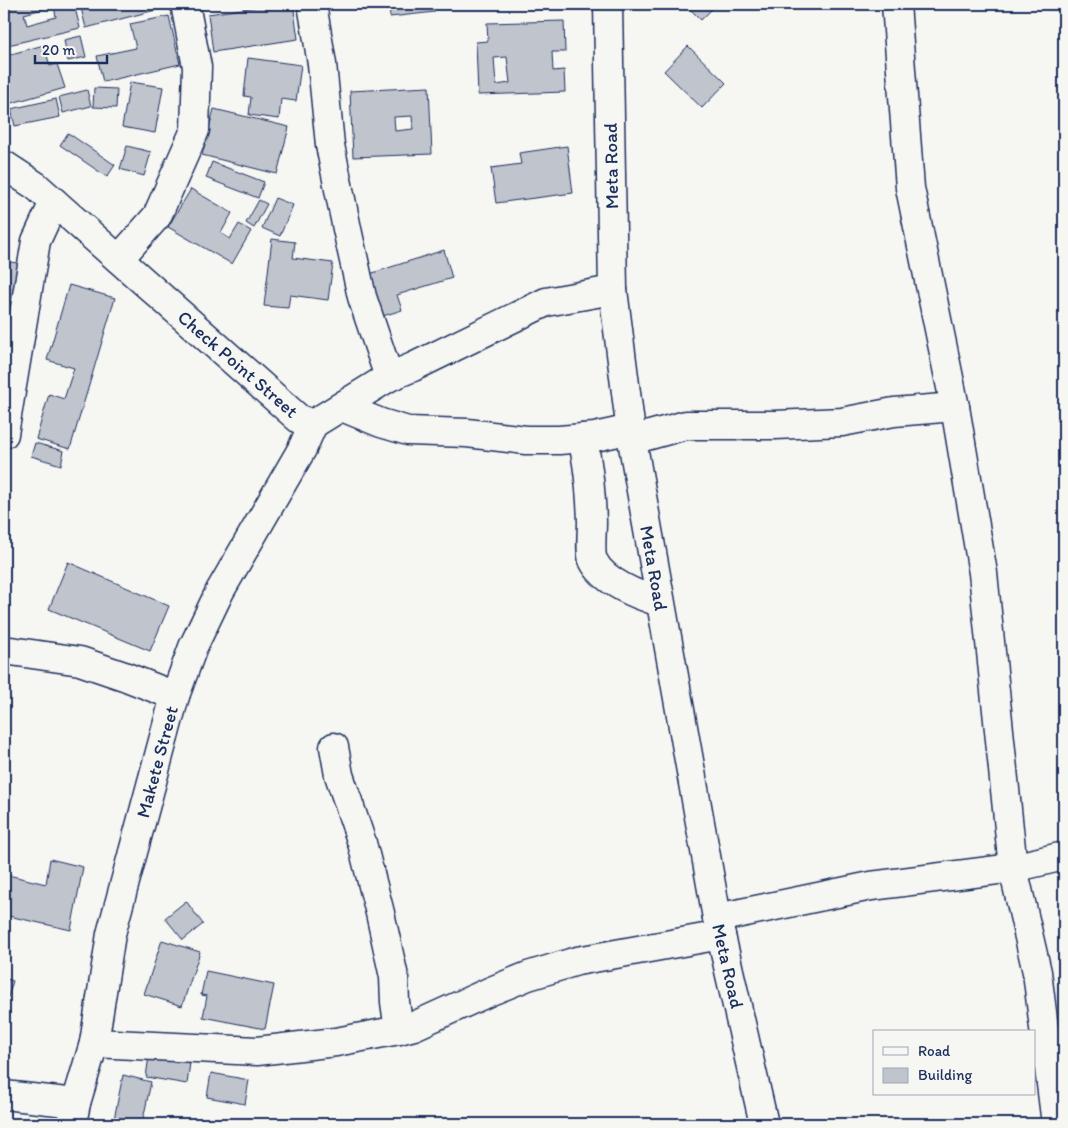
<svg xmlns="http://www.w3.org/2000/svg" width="1068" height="1128" viewBox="0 0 1068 1128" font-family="Itim,sans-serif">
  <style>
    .building { fill: #c0c4cd; stroke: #1b2f5e; fill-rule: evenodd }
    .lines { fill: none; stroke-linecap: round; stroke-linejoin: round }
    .street-casing { stroke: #1b2f5e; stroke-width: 31 }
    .secondary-casing { stroke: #1b2f5e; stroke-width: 31 }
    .street { stroke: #f6f6f2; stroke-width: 28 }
    .secondary { stroke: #f6f6f2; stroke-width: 28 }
    .labels { text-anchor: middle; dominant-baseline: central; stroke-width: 5; stroke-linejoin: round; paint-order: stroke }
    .street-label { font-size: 19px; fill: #1b2f5e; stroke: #f6f6f2 }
  </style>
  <rect width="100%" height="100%" fill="#f6f6f2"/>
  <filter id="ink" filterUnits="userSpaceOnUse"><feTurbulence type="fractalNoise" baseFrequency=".02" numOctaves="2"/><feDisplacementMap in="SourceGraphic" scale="10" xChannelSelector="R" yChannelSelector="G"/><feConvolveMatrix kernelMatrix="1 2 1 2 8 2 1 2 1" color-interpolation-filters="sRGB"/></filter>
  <g filter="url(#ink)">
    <g class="building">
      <path d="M4 4H74L80 28 4 46ZM54 6 56 17 27 25 24 14Z"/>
      <path d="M80 4H166L167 7 86 28Z"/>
      <path d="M255 4H293L298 39 213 52 208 14 256 7Z"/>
      <path d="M389 4H434L435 12 390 17Z"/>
      <path d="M685 4H717L701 20Z"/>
      <path d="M169 16 180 64 103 82 97 56 136 48 130 24Z"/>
      <path d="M564 21 565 52H552L553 71 564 70 565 92 478 95 476 42 488 41 487 23ZM507 57 510 83 496 85 494 58Z"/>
      <path d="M81 36 86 57 68 61 64 40Z"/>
      <path d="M44 45 50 66 57 64 65 88 8 104 4 89V56Z"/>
      <path d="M688 46 726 83 702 108 664 71Z"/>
      <path d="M248 58 301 65 296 101 281 99 279 119 249 115 251 97 244 96Z"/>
      <path d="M130 82 163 87 155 133 122 127Z"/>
      <path d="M429 87 432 154 353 157 350 91ZM412 116 413 129 395 131 394 117Z"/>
      <path d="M94 88 117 89 116 108 93 107Z"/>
      <path d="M87 90 91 106 63 113 59 97Z"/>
      <path d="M56 99 60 117 15 126 11 109Z"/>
      <path d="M214 109 289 127 277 174 202 155Z"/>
      <path d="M68 133 115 165 107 177 60 145Z"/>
      <path d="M127 146 151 152 144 176 120 169Z"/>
      <path d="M567 146 573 193 496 203 491 168 521 164 519 153Z"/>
      <path d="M212 162 264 182 258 198 206 178Z"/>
      <path d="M191 189 232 213 221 233 230 239 239 224 251 231 232 264 168 227Z"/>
      <path d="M275 198 293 205 280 236 262 228Z"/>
      <path d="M259 200 267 204 254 228 246 223Z"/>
      <path d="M272 239 295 242 293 258 333 263 328 300 290 295 288 308 264 306Z"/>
      <path d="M444 250 452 278 397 295 402 310 370 320 357 278Z"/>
      <path d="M4 261 24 264 16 315 4 314Z"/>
      <path d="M69 285 115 298 70 449 36 439 49 394 64 399 74 368 47 360Z"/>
      <path d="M35 443 64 451 61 465 31 456Z"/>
      <path d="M68 562 169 606 150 651 49 609Z"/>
      <path d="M50 859 83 867 71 930 4 915V874L46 884Z"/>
      <path d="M186 901 203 924 183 940 165 918Z"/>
      <path d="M162 940 200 952 182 1006 144 994Z"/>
      <path d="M206 971 274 985 265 1029 203 1017 207 996 201 995Z"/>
      <path d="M4 978 13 981 4 1010Z"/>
      <path d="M149 1056 190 1063 187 1084 146 1077Z"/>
      <path d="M211 1073 249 1080 245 1104 207 1097Z"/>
      <path d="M123 1075 151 1082 142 1124H113Z"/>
    </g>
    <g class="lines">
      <g class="street-casing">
        <g id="street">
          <path d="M312 4 322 64 330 145 347 229 362 297 389 377"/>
          <path d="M896 4 910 188 955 407 983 573 1013 868 1037 972 1056 1124"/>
          <path d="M119 259 157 216 195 130 197 67 185 4"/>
          <path d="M342 407 381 423 408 431 467 433 526 440H559L595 437 631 429"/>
          <path d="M4 434 36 241 54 202"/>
          <path d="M582 438C589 466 591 493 592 522 592 531 590 553 593 560 603 582 639 596 660 602"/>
          <path d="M632 440 686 425H775L842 422 894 412 955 407"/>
          <path d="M4 650 80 661 124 676 175 696"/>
          <path d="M334 747 339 775 362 843 380 913 394 977 395 1002 399 1030"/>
          <path d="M717 918 871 886 1013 868 1064 856"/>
          <path d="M94 1043 257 1051 336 1042 399 1030 414 1026 491 991 528 976 577 961 721 935"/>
          <path d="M4 1095 76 1103"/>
          <path d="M72 1124 76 1103 94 1043 111 934 175 696 193 647 220 591 302 449 313 424"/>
        </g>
      </g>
      <g class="secondary-casing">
        <g id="secondary">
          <path d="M608 4 613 290 632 440 717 918 764 1124"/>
          <path d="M4 165 36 186 299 419 313 424 389 377 413 367 546 302 613 290"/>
        </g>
      </g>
      <use href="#street" class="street"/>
      <use href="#secondary" class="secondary"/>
    </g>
  </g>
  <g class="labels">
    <g class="street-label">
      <text transform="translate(611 166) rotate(-91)">Meta Road</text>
      <text transform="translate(238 364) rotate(41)">Check Point Street</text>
      <text transform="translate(654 568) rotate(80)">Meta Road</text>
      <text transform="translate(157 762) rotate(-75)">Makete Street</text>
      <text transform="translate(728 966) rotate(77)">Meta Road</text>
    </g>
  </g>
  <rect width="1068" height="1128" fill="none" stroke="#f6f6f2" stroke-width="20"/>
  <rect x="10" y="10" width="1048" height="1108" fill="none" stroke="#1b2f5e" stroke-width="2" filter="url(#ink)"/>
  <rect x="873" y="1030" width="162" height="65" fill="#f6f6f2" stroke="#9ea6b7"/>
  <rect x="883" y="1047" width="25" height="8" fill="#f6f6f2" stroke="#9ea6b7"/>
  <text x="918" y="1056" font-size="15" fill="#1b2f5e">Road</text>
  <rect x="883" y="1068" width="25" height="15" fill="#c0c4cd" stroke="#9ea6b7"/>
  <text x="918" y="1080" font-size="15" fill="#1b2f5e">Building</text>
  <path d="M35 55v8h72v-8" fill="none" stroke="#1b2f5e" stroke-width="2.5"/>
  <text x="42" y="55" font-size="15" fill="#1b2f5e" stroke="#f6f6f2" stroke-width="4" paint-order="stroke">20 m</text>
</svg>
